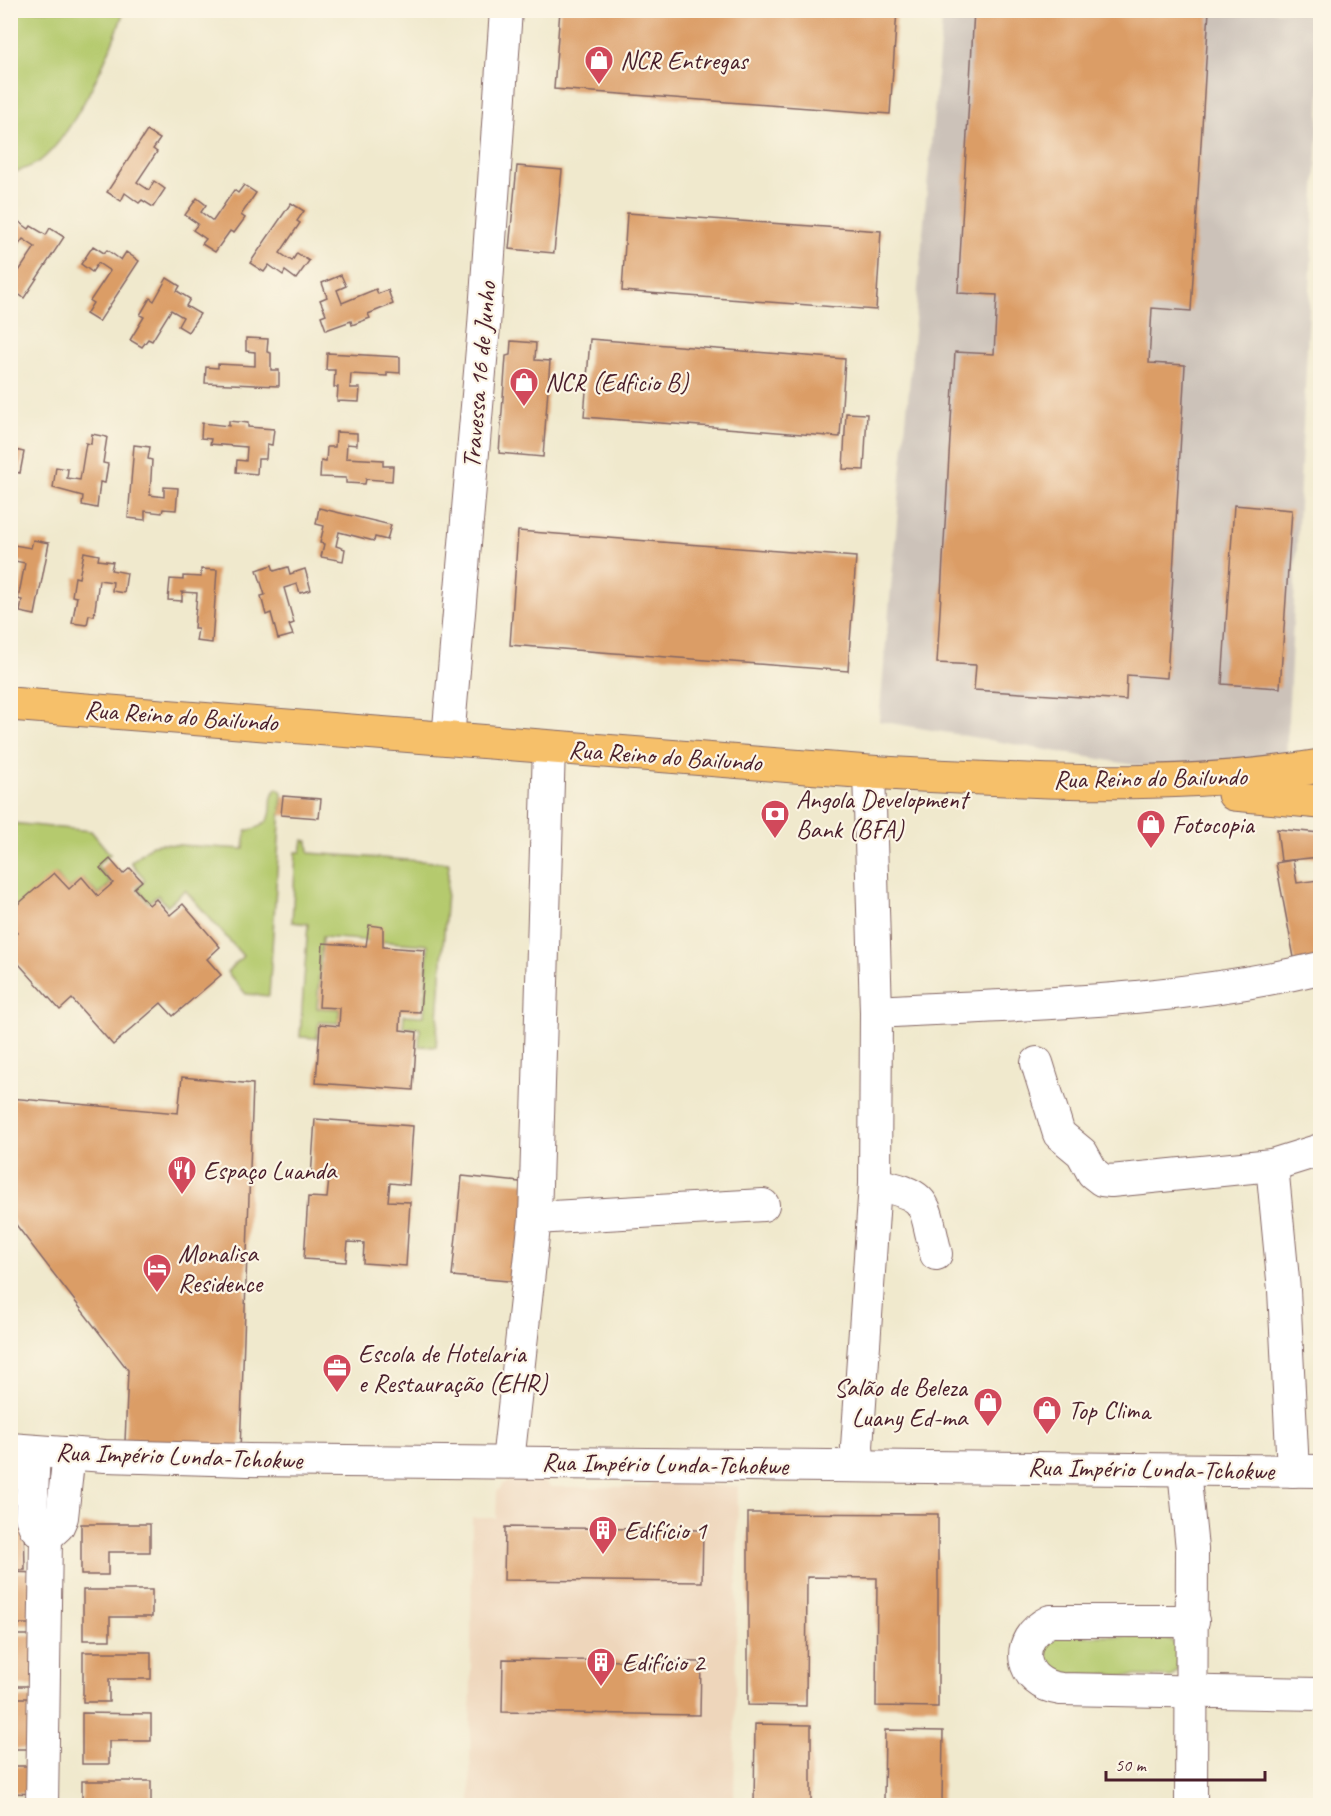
<svg xmlns="http://www.w3.org/2000/svg" width="1331" height="1816" viewBox="0 0 1331 1816" font-family="Caveat,sans-serif">
  <style>
    .built { fill: #eed6bb }
    .industrial { fill: #ccc2b9 }
    .green { fill: #b5ca6e; stroke: #80744c; stroke-width: 1.5 }
    .building { fill: #db9d66 }
    .lines { fill: none; stroke-linecap: round; stroke-linejoin: round }
    .minor-casing { stroke: #846664; stroke-width: 34 }
    .major-casing { stroke: #846664; stroke-width: 35 }
    .minor { stroke: #fff; stroke-width: 32 }
    .major { stroke: #f6c06b; stroke-width: 33 }
    .labels { text-anchor: middle; dominant-baseline: central; stroke-width: 4.5; stroke-linejoin: round; paint-order: stroke }
    .poi-label { font-size: 26px; fill: #4a1f2b; stroke: #fcf5e5; text-anchor: start }
    .street-label { font-size: 26px; fill: #4a1f2b; stroke: #fcf5e5 }
  </style>
  <rect width="100%" height="100%" fill="#fcf5e5"/>
  <filter id="ink" filterUnits="userSpaceOnUse"><feTurbulence type="fractalNoise" baseFrequency=".0167" numOctaves="2"/><feDisplacementMap in="SourceGraphic" scale="12" xChannelSelector="R" yChannelSelector="G"/><feConvolveMatrix kernelMatrix="1 2 1 2 8 2 1 2 1" color-interpolation-filters="sRGB"/></filter>
  <filter id="wash" filterUnits="userSpaceOnUse"><feTurbulence type="fractalNoise" baseFrequency=".008" numOctaves="4" result="noise"/><feDisplacementMap in="SourceGraphic" scale="24" xChannelSelector="R" yChannelSelector="G"/><feGaussianBlur stdDeviation="1.35" result="paint"/><feColorMatrix in="noise" values="0 0 0 0 0 0 0 0 0 0 0 0 0 0 0 0 0 1.4 0 .05"/><feComposite in="paint" operator="in"/></filter>
  <g filter="url(#wash)">
    <rect width="100%" height="100%" fill="#f0e9cd"/>
    <path class="built" d="M515 1477 542 1479 551 1487H648L657 1480 672 1477 689 1479 700 1485 738 1486 734 1805 470 1806 472 1518H496L497 1492 503 1484Z"/>
    <path class="industrial" d="M943 11H1320V94L1286 759 1158 769 879 721Z"/>
    <g class="green">
      <path d="M11 10 124 11C111 51 74 135 40 161 32 167 20 170 11 174Z"/>
      <path d="M277 788 282 792 269 996 246 994 227 972 243 956 185 890 167 906 158 895 149 902 137 888 145 880 131 862 152 845 161 844 244 849 246 831C286 822 262 802 277 788Z"/>
      <path d="M11 823 91 831 110 854 97 866 111 883 98 895 83 878 68 889 56 874 11 911Z"/>
      <path d="M303 840 308 841 309 853 449 863 436 1047 419 1046 420 1028 403 1027 404 1015 424 1016 428 945 322 937 317 1008 339 1009 338 1023 319 1022 317 1038 300 1037 308 924 292 922 296 852H301Z"/>
      <path d="M1053 1635 1161 1637 1171 1640 1179 1649 1177 1670 1171 1677 1044 1673 1038 1645Z"/>
    </g>
    <g id="blocks">
      <g class="building">
        <path d="M560 10H897L890 114 554 89Z"/>
        <path d="M974 10H1209L1191 311 1152 308 1149 363 1185 365 1167 678 1127 675 1126 700 974 690 976 665 937 663 955 352 994 354 997 295 958 293Z"/>
        <path d="M147 131 160 139 153 149 157 152 137 182 149 190 154 181 165 189 153 207 142 200 139 203 125 193 121 201 107 192Z"/>
        <path d="M517 166 562 170 554 253 509 249Z"/>
        <path d="M244 185 256 193 241 215 245 218 234 233 230 231 215 252 202 244 206 239 193 230 198 224 185 215 197 198 206 205 201 212 213 221 234 190 238 193Z"/>
        <path d="M291 203 304 211 297 221 300 223 280 253 292 261 297 253 309 261 296 279 285 271 283 275 269 265 264 272 250 263Z"/>
        <path d="M627 213 881 231 876 310 622 291Z"/>
        <path d="M18 221 29 229 31 226 46 235 50 228 64 237 24 298 11 289 18 279 15 277 35 247 23 239 17 247 10 243V233Z"/>
        <path d="M93 246 104 253 107 250 121 260 126 252 139 261 99 322 86 314 93 303 90 301 110 271 98 263 92 272 81 264Z"/>
        <path d="M341 275 346 286 337 290 342 303 376 289 378 294 388 290 393 304 368 314 370 318 352 325 351 321 326 330 321 316 326 314 320 300 327 297 322 283Z"/>
        <path d="M167 278 180 286 177 291 190 299 186 306 200 314 188 332 178 326 183 317 171 310 152 341 148 339 142 347 130 340 144 317 140 315 150 298 154 301Z"/>
        <path d="M246 338 268 339 267 352 271 353V370H279V386L205 383 206 367 218 368V364L255 366V352L246 351Z"/>
        <path d="M590 339 845 359 840 437 584 417Z"/>
        <path d="M511 341 536 343 535 360 550 361 543 457 499 453 506 356 510 355Z"/>
        <path d="M327 353 400 357V373L387 372V376L351 374 350 388H360L359 402 337 401 338 387H334L335 370H326Z"/>
        <path d="M846 413 867 414 864 470 843 469Z"/>
        <path d="M229 421 248 423V427L274 429 272 445 267 444 266 459H258L257 474 236 472 237 460 246 461 247 447 210 444 211 439 201 438 202 423 229 426Z"/>
        <path d="M336 432 357 433V445L347 444 346 458 383 460V466H393L392 481 366 479 365 484 346 483V478L320 477 321 461 326 462 327 447H335Z"/>
        <path d="M92 434 107 437 103 463 108 464 105 483 100 482 97 508 82 505 83 496 53 488 56 467 68 469 67 478 80 480 86 443 91 444Z"/>
        <path d="M134 445 150 447 148 459 152 460 150 495 164 497V487L178 488 176 510 163 509 162 513 145 511V520L128 518Z"/>
        <path d="M11 449 24 452 20 473 10 471Z"/>
        <path d="M1234 505 1292 510 1280 688 1222 684Z"/>
        <path d="M319 508 391 525 387 540 375 537 374 541 339 532 336 546 345 549 343 561 321 557 324 544 320 543 324 526 316 524Z"/>
        <path d="M518 531 856 557 848 671 510 645Z"/>
        <path d="M33 540 49 543 35 615 20 612 22 600 18 599 25 563 10 560V548L13 549 14 545 31 548Z"/>
        <path d="M84 552 99 555 98 560 113 562 111 570 127 573 124 593 112 591 113 582 99 580 94 616 89 615 87 625 72 623 77 597 72 596 75 577 79 578Z"/>
        <path d="M272 565 274 571 288 567 290 574 305 569 311 590 300 593 297 584 284 588 294 623 289 625 293 635 278 639 271 613 266 615 261 596 265 595 257 570Z"/>
        <path d="M201 569 217 570 212 643 196 641 198 629H194L197 593 182 592V601L168 600 170 579 183 580V576L201 577Z"/>
        <path d="M283 796 321 799 319 818 281 815Z"/>
        <path d="M1277 829 1320 833V857L1281 861Z"/>
        <path d="M110 859 123 874 130 868 142 881 134 888 149 905 156 899 170 915 183 904 220 947 207 959 221 975 173 1016 161 1003 113 1045 72 999 60 1010 10 954V939L17 933 10 926V911L54 873 69 889 82 877 98 896 113 883 100 868Z"/>
        <path d="M1293 860 1297 883 1318 880 1320 895V959L1295 963 1276 863Z"/>
        <path d="M369 925 383 927V947L425 950 420 1012 401 1011 400 1030 417 1032 413 1090 316 1083 320 1024 339 1026 340 1008 319 1007 323 943 366 946Z"/>
        <path d="M182 1077 253 1084 240 1451 125 1442 128 1370 10 1217V1098L178 1113Z"/>
        <path d="M315 1119 413 1126 409 1185 390 1183 388 1201 410 1202 406 1266 363 1263 364 1243 348 1242 346 1262 304 1259 308 1197 327 1198 329 1179 311 1178Z"/>
        <path d="M462 1176 529 1183 520 1282 452 1276Z"/>
        <path d="M748 1513 938 1514V1707L876 1706 877 1578 807 1577 806 1706 748 1705Z"/>
        <path d="M10 1518 24 1519 25 1570H10Z"/>
        <path d="M81 1524H150V1552H108V1575H81Z"/>
        <path d="M505 1527 703 1530 702 1582 504 1580Z"/>
        <path d="M10 1572 40 1573V1624H13Z"/>
        <path d="M83 1590H152V1617H110V1640H83Z"/>
        <path d="M10 1635H38L39 1686H12Z"/>
        <path d="M83 1652H151V1679H109V1702H83Z"/>
        <path d="M503 1659 701 1662 700 1715 502 1712Z"/>
        <path d="M10 1698H39V1749H12Z"/>
        <path d="M82 1713 151 1714V1741H109V1764H82Z"/>
        <path d="M755 1724 811 1725V1806H754Z"/>
        <path d="M885 1730 943 1731 942 1803 884 1802Z"/>
        <path d="M10 1766H39V1794L10 1793Z"/>
        <rect x="82" y="1781" width="69" height="25"/>
      </g>
    </g>
  </g>
  <g filter="url(#ink)">
    <use href="#blocks" fill-opacity="0" stroke="#846664" stroke-width="1.5"/>
    <g class="lines">
      <g class="minor-casing">
        <g id="minor">
          <path d="M448 739 484 326 506 10"/>
          <path d="M876 1012C1025 1004 1174 1003 1320 968"/>
          <path d="M1037 1063 1059 1134 1082 1153 1093 1173 1102 1180 1111 1181 1272 1165 1320 1150"/>
          <path d="M1272 1165 1284 1290 1293 1471"/>
          <path d="M875 1184C931 1196 923 1202 936 1254"/>
          <path d="M535 1218 763 1205"/>
          <path d="M10 1449 105 1456 248 1460 1320 1471"/>
          <path d="M34 1451 31 1517 35 1527 46 1537"/>
          <path d="M508 1462 535 1218 549 747"/>
          <path d="M859 1466 857 1447 875 1184 876 1012 869 772"/>
          <path d="M1184 1470 1192 1549 1191 1806"/>
          <path d="M1193 1621H1050C1012 1639 1019 1684 1061 1689L1320 1694"/>
          <path d="M42 1806 46 1537 58 1526 62 1517 69 1453"/>
        </g>
      </g>
      <g class="major-casing">
        <g id="major">
          <path d="M10 704 869 772C1019 781 1172 791 1320 766"/>
          <path d="M1234 794 1320 802"/>
        </g>
      </g>
      <use href="#minor" class="minor"/>
      <use href="#major" class="major"/>
    </g>
  </g>
  <defs>
    <g id="shop-pin" transform="scale(1.5)"><path d="M0 17L-7.5 6A9.5 9.5 0 1 1 7.5 6Z" fill="#d1495b" stroke="#fcf5e5"/><path d="M-5-2.5h2.3a2.7 3.5 0 0 1 5.4 0H5L5.5 6h-11ZM-1.5-2.5h3a1.5 2.3 0 0 0-3 0Z" fill="#fff"/></g>
    <g id="bank-pin" transform="scale(1.5)"><path d="M0 17L-7.5 6A9.5 9.5 0 1 1 7.5 6Z" fill="#d1495b" stroke="#fcf5e5"/><path d="M-6-4H6V4H-6ZM0-2.3a2.3 2.3 0 1 0 0 4.6a2.3 2.3 0 1 0 0-4.6Z" fill="#fff"/></g>
    <g id="restaurant-pin" transform="scale(1.5)"><path d="M0 17L-7.5 6A9.5 9.5 0 1 1 7.5 6Z" fill="#d1495b" stroke="#fcf5e5"/><path d="M-5-6h1v4h1v-4h1v4h1v-4h1v5L-1.5 .5V6h-2V.5L-5-1ZM5-6V6H3V1.5H1.5Q1.5-4 5-6Z" fill="#fff"/></g>
    <g id="hotel-pin" transform="scale(1.5)"><path d="M0 17L-7.5 6A9.5 9.5 0 1 1 7.5 6Z" fill="#d1495b" stroke="#fcf5e5"/><path d="M-6-4.5h1.5V1H6V5H4.5V3h-9V5H-6ZM-4 0a1.8 1.8 0 1 1 3.6 0ZM.5 0V-2.5h3Q6-2.5 6 0Z" fill="#fff"/></g>
    <g id="office-pin" transform="scale(1.5)"><path d="M0 17L-7.5 6A9.5 9.5 0 1 1 7.5 6Z" fill="#d1495b" stroke="#fcf5e5"/><path d="M-6-3h4V-5.5h4V-3h4V5H-6ZM-1-4.5V-3h2v-1.5ZM-6 0V1H6V0Z" fill="#fff"/></g>
    <g id="building-pin" transform="scale(1.5)"><path d="M0 17L-7.5 6A9.5 9.5 0 1 1 7.5 6Z" fill="#d1495b" stroke="#fcf5e5"/><path d="M-4-6H4V6H1V3H-1V6H-4ZM-2.5-4.3h1.7v1.8h-1.7ZM.8-4.3h1.7v1.8H.8ZM-2.5-1h1.7V.8h-1.7ZM.8-1h1.7V.8H.8Z" fill="#fff"/></g>
  </defs>
  <g fill-rule="evenodd">
    <use href="#shop-pin" x="599" y="60"/>
    <use href="#shop-pin" x="524" y="382"/>
    <use href="#bank-pin" x="775" y="814"/>
    <use href="#shop-pin" x="1151" y="824"/>
    <use href="#restaurant-pin" x="182" y="1170"/>
    <use href="#hotel-pin" x="157" y="1268"/>
    <use href="#office-pin" x="337" y="1368"/>
    <use href="#shop-pin" x="988" y="1402"/>
    <use href="#shop-pin" x="1047" y="1410"/>
    <use href="#building-pin" x="603" y="1530"/>
    <use href="#building-pin" x="601" y="1662"/>
  </g>
  <g class="labels">
    <g class="poi-label">
      <text x="620" y="60">NCR Entregas</text>
      <text x="545" y="382">NCR (Edficio B)</text>
      <text x="796" y="799">Angola Development<tspan x="796" dy="30">Bank (BFA)</tspan></text>
      <text x="1172" y="824">Fotocopia</text>
      <text x="203" y="1170">Espaço Luanda</text>
      <text x="178" y="1253">Monalisa<tspan x="178" dy="30">Residence</tspan></text>
      <text x="358" y="1353">Escola de Hotelaria<tspan x="358" dy="30">e Restauração (EHR)</tspan></text>
      <text x="967" y="1387" text-anchor="end">Salão de Beleza<tspan x="967" dy="30">Luany Ed-ma</tspan></text>
      <text x="1068" y="1410">Top Clima</text>
      <text x="624" y="1530">Edifício 1</text>
      <text x="622" y="1662">Edifício 2</text>
    </g>
    <g class="street-label">
      <text transform="translate(479 375) rotate(-85)">Travessa 16 de Junho</text>
      <text transform="translate(181 716) rotate(4)">Rua Reino do Bailundo</text>
      <text transform="translate(665 756) rotate(4)">Rua Reino do Bailundo</text>
      <text transform="translate(1150 778) rotate(-1)">Rua Reino do Bailundo</text>
      <text transform="translate(179 1456) rotate(2)">Rua Império Lunda-Tchokwe</text>
      <text transform="translate(665 1464) rotate(1)">Rua Império Lunda-Tchokwe</text>
      <text transform="translate(1151 1469) rotate(1)">Rua Império Lunda-Tchokwe</text>
    </g>
  </g>
  <rect width="1331" height="1816" fill="none" stroke="#fcf5e5" stroke-width="36"/>
  <path d="M1106 1771v9h159v-9" fill="none" stroke="#4a1f2b" stroke-width="3"/>
  <text x="1115" y="1771" font-size="18" fill="#4a1f2b" stroke="#fcf5e5" stroke-width="4.5" paint-order="stroke">50 m</text>
</svg>
